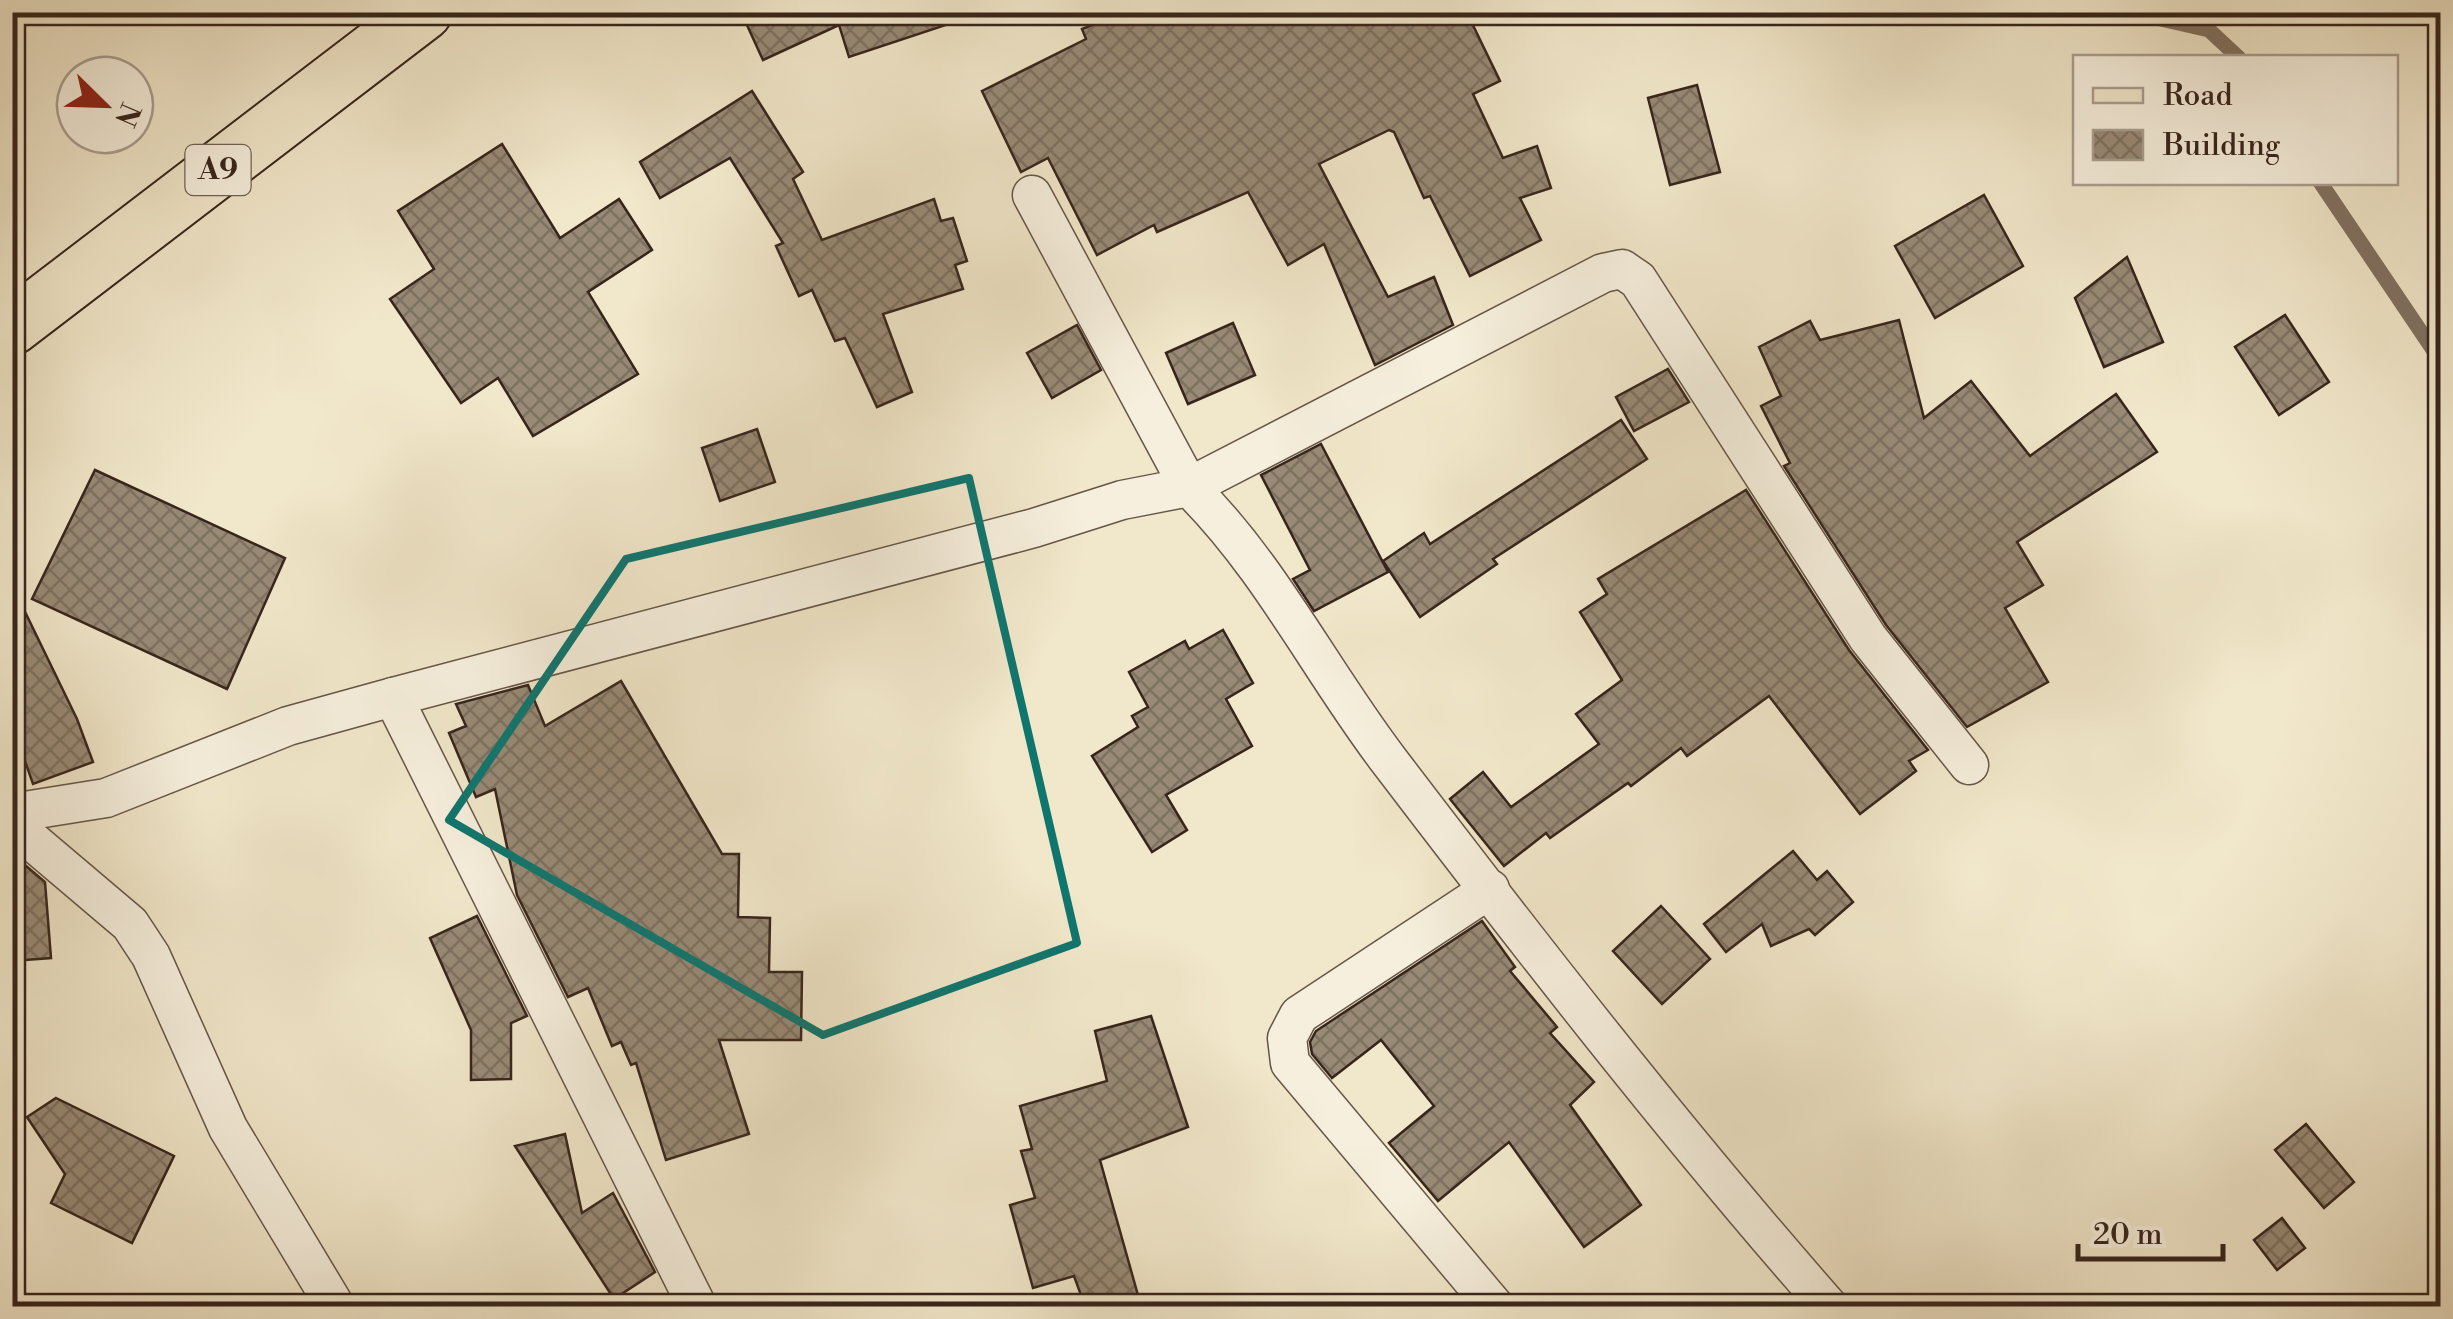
<svg xmlns="http://www.w3.org/2000/svg" width="2453" height="1319" viewBox="0 0 2453 1319" font-family="'Libre Bodoni',serif">
  <style>
    .lines { fill: none; stroke-linecap: round; stroke-linejoin: round }
    .stream { stroke: #817261; stroke-width: 15 }
    .building { fill: url(#building-cross-hatch); stroke: #37251c; stroke-width: 2.5 }
    .street-casing { stroke: #665648; stroke-width: 41 }
    .primary-casing { stroke: #37251c; stroke-width: 59 }
    .street { stroke: #f6efdd; stroke-width: 38 }
    .primary { stroke: #f1e7ca; stroke-width: 55 }
    .marked { fill: none; stroke: #0f766e; stroke-width: 8; stroke-linejoin: round }
    .labels { text-anchor: middle; dominant-baseline: central; stroke-width: 8; stroke-linejoin: round; paint-order: stroke }
    .shield { fill: #f6efdd; stroke: #706256; stroke-width: 2.5 }
    .shield-label { font-size: 30px; font-weight: bold; fill: #37251c }
  </style>
  <defs>
    <pattern id="building-cross-hatch" width="8" height="8" patternUnits="userSpaceOnUse" patternTransform="scale(2.5)"><rect width="8" height="8" fill="#988a76"/><path d="M0 0l8 8M0 8l8-8" fill="none" stroke="#7d7160"/></pattern>
  </defs>
  <rect width="100%" height="100%" fill="#f1e7ca"/>
  <filter id="stains"><feTurbulence type="fractalNoise" baseFrequency=".002" numOctaves="4"/><feColorMatrix values="0 0 0 0 .2 0 0 0 0 .09 0 0 0 0 .02 0 0 0 .5 -.17"/></filter>
  <radialGradient id="worn" r=".72"><stop offset=".6" stop-color="#630" stop-opacity="0"/><stop offset="1" stop-color="#630" stop-opacity=".3"/></radialGradient>
  <g class="lines">
    <g class="stream">
      <path d="M2130 12 2209 30 2239 58"/>
      <path d="M2320 182 2440 360"/>
    </g>
  </g>
  <g class="building">
    <path d="M741 12H960L961 20 849 57 839 25 763 60Z"/>
    <path d="M1125 12 1467 13 1500 81 1473 94 1503 158 1537 146 1551 188 1520 198 1541 240 1470 276 1430 196 1424 198 1394 132 1389 130 1319 164 1388 297 1434 277 1453 325 1375 365 1324 244 1288 265 1248 192 1157 232 1154 225 1097 255 1048 158 1021 172 982 91 1086 39 1082 29Z"/>
    <path d="M1697 85 1720 172 1670 185 1648 98Z"/>
    <path d="M752 91 803 172 793 179 822 240 934 199 941 221 953 218 967 261 955 265 963 289 883 314 912 392 877 407 845 338 835 341 812 290 799 296 776 246 783 243 730 158 660 198 640 162Z"/>
    <path d="M502 144 560 238 619 199 652 250 588 292 638 374 533 436 498 378 461 403 390 299 434 269 398 211Z"/>
    <path d="M1984 195 2023 266 1935 318 1895 246Z"/>
    <path d="M2127 257 2163 342 2104 367 2075 298Z"/>
    <path d="M2285 315 2329 382 2279 415 2235 347Z"/>
    <path d="M1899 320 1924 418 1971 381 2030 456 2116 394 2157 452 2017 542 2043 585 2005 608 2048 682 1967 727 1886 625 1784 466 1790 463 1761 406 1781 396 1759 347 1810 321 1820 340Z"/>
    <path d="M1233 323 1255 375 1188 404 1166 353Z"/>
    <path d="M1077 325 1101 370 1052 398 1027 353Z"/>
    <path d="M1668 369 1689 402 1634 431 1616 397Z"/>
    <path d="M1621 420 1647 459 1493 559 1497 564 1420 617 1383 561 1424 533 1430 544Z"/>
    <path d="M757 429 775 482 720 501 702 448Z"/>
    <path d="M1321 444 1388 572 1314 611 1293 579 1310 570 1261 475Z"/>
    <path d="M95 470 285 558 227 689 32 599Z"/>
    <path d="M1746 490 1849 650 1928 750 1909 761 1916 771 1860 814 1769 696 1687 756 1681 748 1631 786 1628 783 1550 838 1546 833 1504 866 1450 799 1483 772 1511 807 1599 744 1576 714 1622 680 1580 612 1607 594 1598 579Z"/>
    <path d="M12 585 77 719 93 762 33 784 12 724Z"/>
    <path d="M1223 630 1253 683 1226 699 1252 746 1166 795 1187 830 1152 852 1092 756 1138 727 1132 716 1148 707 1129 672 1185 641 1189 649Z"/>
    <path d="M621 681 722 854H739L738 917 770 918 769 972H802L801 1040H719L749 1134 666 1160 636 1063 631 1065 621 1042 612 1046 588 988 568 997 517 895 495 789 476 797 449 733 466 726 456 704 528 685 545 726Z"/>
    <path d="M1793 851 1817 880 1827 871 1853 902 1815 935 1809 929 1771 946 1762 924 1726 952 1704 924Z"/>
    <path d="M12 854 45 882 51 958 12 961Z"/>
    <path d="M1661 906 1710 959 1662 1004 1613 951Z"/>
    <path d="M477 916 527 1016 511 1023V1079L471 1080V1030L430 938Z"/>
    <path d="M1482 921 1515 967 1510 971 1557 1027 1550 1033 1594 1082 1570 1105 1641 1205 1584 1247 1509 1142 1438 1201 1389 1143 1434 1106 1381 1040 1332 1078 1312 1054 1310 1042 1316 1031Z"/>
    <path d="M1151 1016 1188 1127 1100 1160 1141 1306H1085L1074 1276 1033 1288 1010 1205 1035 1198 1021 1151 1032 1149 1020 1106 1107 1081 1095 1031Z"/>
    <path d="M56 1098 174 1156 132 1243 51 1203 65 1174 27 1117Z"/>
    <path d="M2306 1124 2354 1182 2324 1208 2275 1150Z"/>
    <path d="M565 1134 582 1213 613 1193 655 1272 614 1299 515 1146Z"/>
    <path d="M2282 1218 2305 1248 2277 1270 2254 1240Z"/>
  </g>
  <g class="lines">
    <g class="street-casing">
      <g id="street">
        <path d="M1032 195 1189 487 1603 273 1622 269 1638 280 1868 638 1969 765"/>
        <path d="M393 697 697 1306"/>
        <path d="M12 813 106 798 288 726 393 697 1034 528 1122 500 1189 487C1271 568 1321 672 1390 762 1531 947 1675 1132 1828 1306"/>
        <path d="M12 824 130 924 151 956 228 1128 335 1306"/>
        <path d="M1490 889 1299 1015 1287 1038 1290 1063 1494 1306"/>
      </g>
    </g>
    <g class="primary-casing">
      <path id="primary" d="M12 327 424 12"/>
    </g>
    <use href="#street" class="street"/>
    <use href="#primary" class="primary"/>
  </g>
  <path class="marked" d="M969 478 1077 943 823 1035 449 820 626 559Z"/>
  <g class="labels">
    <rect class="shield" x="185.5" y="145" width="65" height="50" rx="8"/>
    <g class="shield-label">
      <text x="218" y="170">A9</text>
    </g>
  </g>
  <rect width="2453" height="1319" fill="none" stroke="#f1e7ca" stroke-width="50"/>
  <rect x="15" y="15" width="2423" height="1289" fill="none" stroke="#37251c" stroke-width="5"/>
  <rect x="25" y="25" width="2403" height="1269" fill="none" stroke="#37251c" stroke-width="2.5"/>
  <rect x="2073" y="55" width="325" height="130" fill="#f6efdd" stroke="#aa9e90" stroke-width="2.5"/>
  <rect x="2093" y="88" width="50" height="15" fill="#f1e7ca" stroke="#aa9e90" stroke-width="2.5"/>
  <text x="2163" y="105" font-size="30" fill="#37251c">Road</text>
  <rect x="2093" y="130" width="50" height="30" fill="url(#building-cross-hatch)" stroke="#aa9e90" stroke-width="2.5"/>
  <text x="2163" y="155" font-size="30" fill="#37251c">Building</text>
  <g transform="translate(105 105) rotate(113)"><circle r="48" fill="#f6efdd" stroke="#aa9e90" stroke-width="2.5"/>
  <path d="M0-8L18 38L0 25L-18 38Z" fill="#8f2418"/>
  <text y="-15" font-size="28" font-weight="bold" text-anchor="middle" fill="#37251c">N</text>
  </g>
  <path d="M2078 1244v15h145v-15" fill="none" stroke="#37251c" stroke-width="5"/>
  <text x="2093" y="1244" font-size="30" fill="#37251c" stroke="#f6efdd" stroke-width="8" paint-order="stroke">20 m</text>
  <rect width="100%" height="100%" filter="url(#stains)"/>
  <rect width="100%" height="100%" fill="url(#worn)"/>
</svg>
